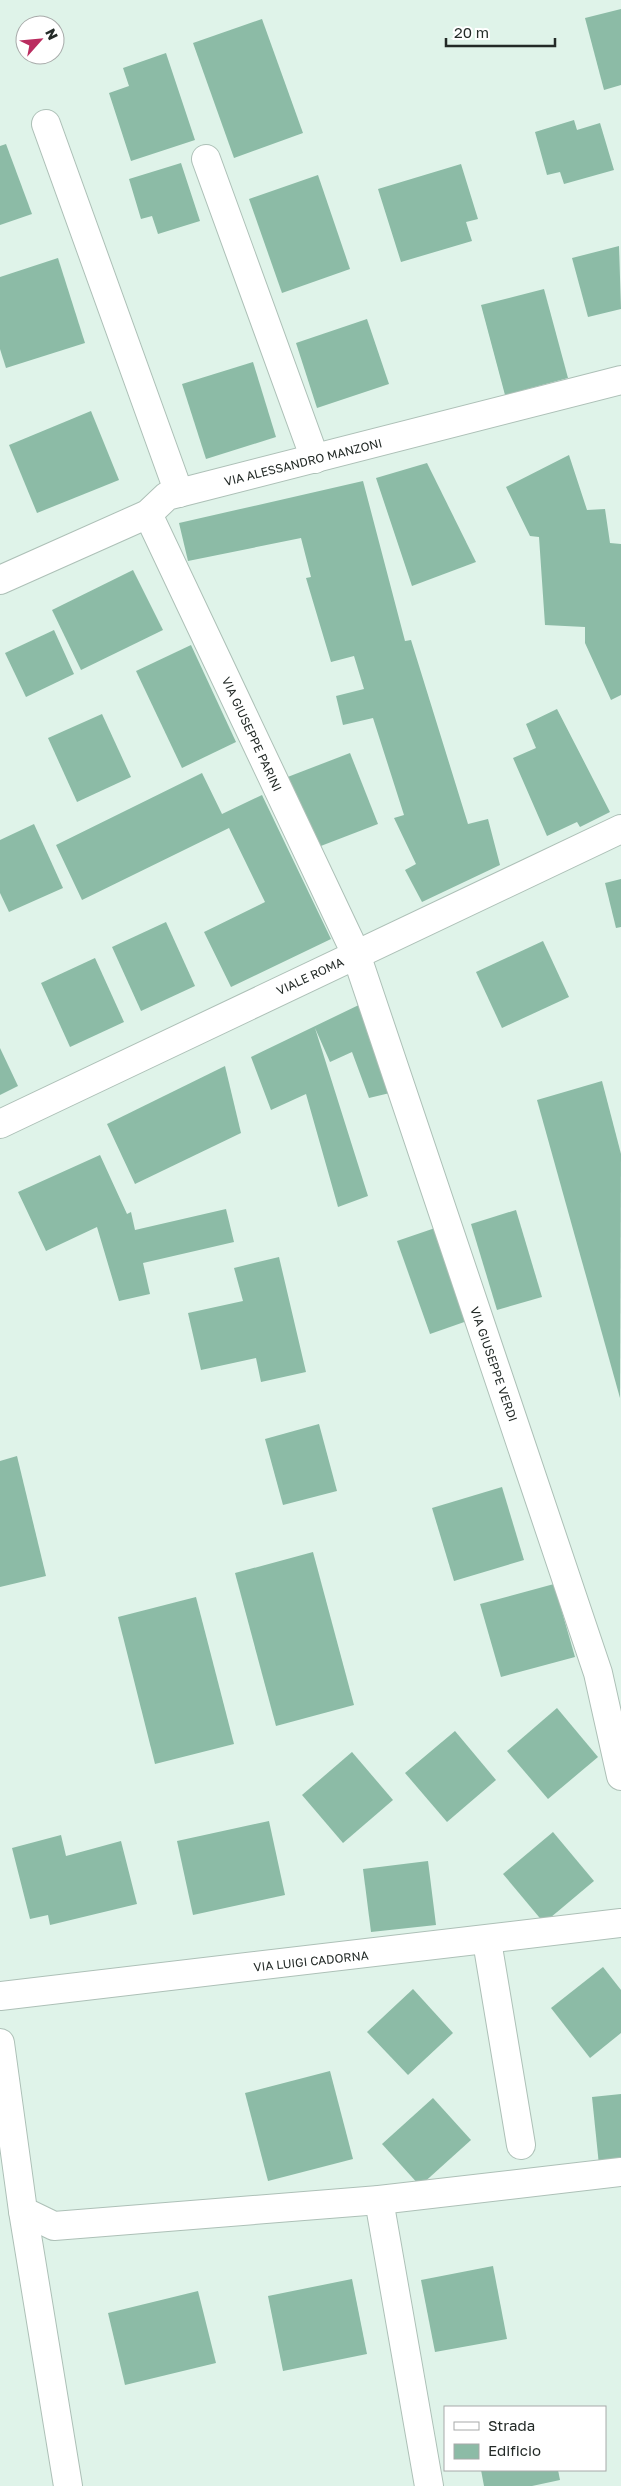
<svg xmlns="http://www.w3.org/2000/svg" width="621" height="2486" viewBox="0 0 621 2486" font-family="'Golos Text',sans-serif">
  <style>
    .building { fill: #8cbba6 }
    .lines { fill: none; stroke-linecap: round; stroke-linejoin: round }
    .minor-casing { stroke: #adc0b7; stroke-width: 30 }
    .minor { stroke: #fff; stroke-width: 28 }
    .labels { text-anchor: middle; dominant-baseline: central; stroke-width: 4; stroke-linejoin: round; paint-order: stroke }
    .street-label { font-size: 12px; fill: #232a27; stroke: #fff }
  </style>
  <rect width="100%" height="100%" fill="#dff3e9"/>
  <g class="building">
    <path d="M621 9V85L604 90 585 18Z"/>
    <path d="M262 19 303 133 234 158 193 43Z"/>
    <path d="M166 53 195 140 131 161 109 93 129 86 123 68Z"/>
    <path d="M574 120 577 130 600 123 614 170 564 184 560 172 547 175 535 132Z"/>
    <path d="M6 144 32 214 0 225V146Z"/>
    <path d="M181 163 200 221 158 234 152 216 141 219 129 179Z"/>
    <path d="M461 164 478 219 466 222 472 241 401 262 378 189Z"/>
    <path d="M318 175 350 269 282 293 249 199Z"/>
    <path d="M619 246 621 309 588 317 572 258Z"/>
    <path d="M58 258 85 343 6 368 0 349V277Z"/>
    <path d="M544 289 568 378 505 395 481 305Z"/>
    <path d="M367 319 389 384 317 408 296 343Z"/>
    <path d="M253 362 276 437 206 459 182 384Z"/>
    <path d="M91 411 119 480 37 513 9 445Z"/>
    <path d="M569 455 587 510 605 509 610 543 621 544V695L611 700 585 643V627L545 625 539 537 530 536 506 487Z"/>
    <path d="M427 463 476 562 412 586 376 478Z"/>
    <path d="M363 481 405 641 411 640 468 824 488 819 500 865 422 902 405 870 416 864 394 818 404 815 373 718 343 725 336 696 364 689 354 656 331 662 306 578 311 577 301 538 188 561 179 523Z"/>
    <path d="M133 570 163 630 81 670 52 610Z"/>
    <path d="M54 630 74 674 26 697 5 653Z"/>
    <path d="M191 645 236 742 182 768 136 671Z"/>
    <path d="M557 709 610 812 580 827 577 822 547 836 513 758 536 748 526 724Z"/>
    <path d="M102 714 131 777 77 802 48 738Z"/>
    <path d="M350 753 378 824 313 849 285 778Z"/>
    <path d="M202 773 222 814 262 795 331 939 231 987 204 932 265 902 229 828 82 900 56 845Z"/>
    <path d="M34 824 63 888 9 912 0 893V840Z"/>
    <path d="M621 879V927L616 928 605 883Z"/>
    <path d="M166 922 195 986 141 1011 112 947Z"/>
    <path d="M543 941 569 997 502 1028 476 972Z"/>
    <path d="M95 958 124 1022 70 1047 41 983Z"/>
    <path d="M365 1002 394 1092 369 1098 352 1052 330 1062 315 1028 368 1196 338 1207 306 1094 271 1110 251 1057Z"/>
    <path d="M0 1048 18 1086 0 1095Z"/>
    <path d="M225 1066 241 1133 135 1184 107 1124Z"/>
    <path d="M602 1081 621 1154 620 1398 537 1100Z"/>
    <path d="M100 1155 127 1214 131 1212 135 1230 226 1209 234 1242 143 1263 150 1294 119 1301 97 1227 46 1251 18 1192Z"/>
    <path d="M516 1210 542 1297 497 1310 471 1224Z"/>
    <path d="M438 1227 470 1320 430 1334 397 1241Z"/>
    <path d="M279 1257 306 1372 261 1382 256 1358 201 1370 188 1313 243 1301 234 1268Z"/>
    <path d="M319 1424 337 1491 283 1505 265 1439Z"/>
    <path d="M17 1456 46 1576 0 1587V1461Z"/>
    <path d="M502 1487 524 1560 454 1581 432 1508Z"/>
    <path d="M313 1552 354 1705 276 1726 235 1573Z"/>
    <path d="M554 1584 575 1657 501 1677 480 1604Z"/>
    <path d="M196 1597 234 1744 155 1764 118 1617Z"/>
    <path d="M557 1708 598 1757 548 1799 507 1751Z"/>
    <path d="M455 1731 496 1780 447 1822 405 1773Z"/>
    <path d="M352 1752 393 1800 343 1843 302 1795Z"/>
    <path d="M269 1821 285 1895 193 1915 177 1841Z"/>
    <path d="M553 1832 594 1881 544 1923 503 1874Z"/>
    <path d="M61 1835 66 1856 121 1841 137 1904 50 1925 48 1915 30 1919 12 1848Z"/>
    <path d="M428 1861 436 1925 371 1932 363 1869Z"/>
    <path d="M603 1967 621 1990V2033L590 2058 551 2008Z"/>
    <path d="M413 1989 453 2033 408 2075 367 2032Z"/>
    <path d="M330 2071 353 2159 268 2181 245 2093Z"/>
    <path d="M621 2094V2163L599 2165 592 2097Z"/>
    <path d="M433 2098 471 2140 420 2186 382 2144Z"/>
    <path d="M493 2266 507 2339 435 2352 421 2280Z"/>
    <path d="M352 2279 367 2354 283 2371 268 2296Z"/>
    <path d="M198 2291 216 2363 125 2385 108 2313Z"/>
    <path d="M481 2470H558L560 2480 532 2486H484Z"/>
  </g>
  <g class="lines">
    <g class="minor-casing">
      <g id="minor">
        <path d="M46 124 179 493"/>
        <path d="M206 159 315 459"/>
        <path d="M148 514 356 954 598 1673 621 1776"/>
        <path d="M0 580 148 514 167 496 621 380"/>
        <path d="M0 1124 621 829"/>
        <path d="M487 1941 521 2145"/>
        <path d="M0 1996 621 1923"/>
        <path d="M0 2043 23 2211 54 2226 379 2200 621 2172"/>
        <path d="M379 2200 429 2486"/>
        <path d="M23 2211 68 2486"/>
      </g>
    </g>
    <use href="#minor" class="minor"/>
  </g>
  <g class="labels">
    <g class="street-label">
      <text transform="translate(303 462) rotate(-14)">VIA ALESSANDRO MANZONI</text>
      <text transform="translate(252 734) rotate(65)">VIA GIUSEPPE PARINI</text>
      <text transform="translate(310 976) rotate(-25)">VIALE ROMA</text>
      <text transform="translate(494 1364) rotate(71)">VIA GIUSEPPE VERDI</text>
      <text transform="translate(311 1961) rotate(-6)">VIA LUIGI CADORNA</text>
    </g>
  </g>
  <rect x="444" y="2406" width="162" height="65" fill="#ffffff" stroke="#a7aaa9"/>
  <rect x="454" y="2422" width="25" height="8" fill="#ffffff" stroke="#a7aaa9"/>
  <text x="488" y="2431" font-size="15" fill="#232a27">Strada</text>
  <rect x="454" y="2444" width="25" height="15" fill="#8cbba6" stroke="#a7aaa9"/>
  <text x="488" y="2456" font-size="15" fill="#232a27">Edificio</text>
  <g transform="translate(40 40) rotate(63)"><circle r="24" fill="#ffffff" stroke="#a7aaa9"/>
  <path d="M0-4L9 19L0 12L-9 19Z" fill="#ba2c5f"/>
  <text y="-8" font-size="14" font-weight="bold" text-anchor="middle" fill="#232a27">N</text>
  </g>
  <path d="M446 38v8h109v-8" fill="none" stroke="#232a27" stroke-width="2.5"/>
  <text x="454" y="38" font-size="15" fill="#232a27" stroke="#ffffff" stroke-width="4" paint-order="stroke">20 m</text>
</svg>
